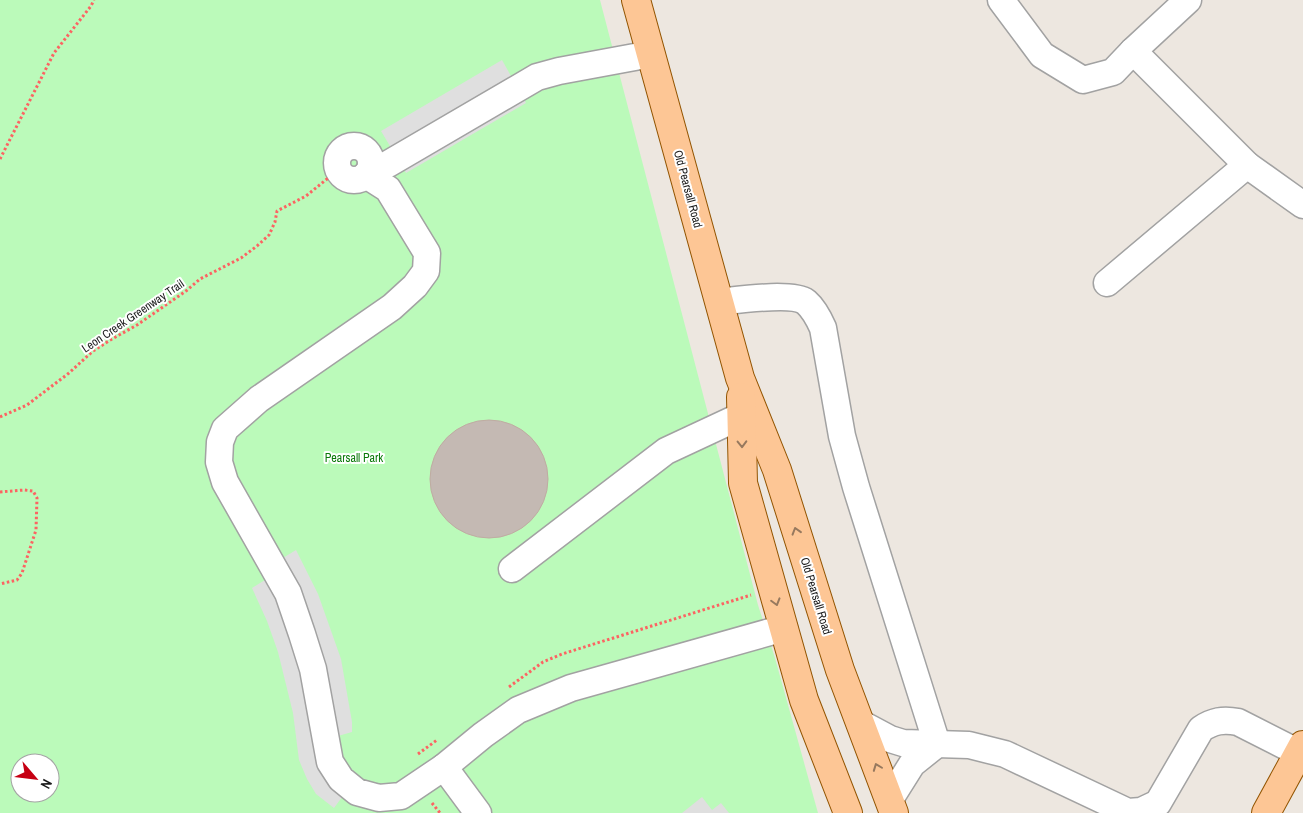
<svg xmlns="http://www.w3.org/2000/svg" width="1303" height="813" viewBox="0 0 1303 813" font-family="'Archivo Narrow',sans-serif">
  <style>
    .park { fill: #bbfaba; fill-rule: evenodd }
    .parking { fill: #dfdfdf }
    .building { fill: #c4b9b3; stroke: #bfaca2 }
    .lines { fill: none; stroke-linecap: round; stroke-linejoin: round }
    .minor-casing { stroke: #a2a2a2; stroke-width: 29 }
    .major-casing { stroke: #925400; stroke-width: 30 }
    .path { stroke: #fc6362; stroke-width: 3; stroke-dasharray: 2.5 2.5; stroke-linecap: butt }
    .minor { stroke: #fff; stroke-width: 26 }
    .major { stroke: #fdc695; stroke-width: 28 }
    .oneway { stroke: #97795e }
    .labels { text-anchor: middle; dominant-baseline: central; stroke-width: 4; stroke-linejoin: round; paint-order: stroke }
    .street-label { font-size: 12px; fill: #1b1b1b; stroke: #fff }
    .park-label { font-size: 12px; fill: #0a7909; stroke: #fff }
  </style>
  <rect width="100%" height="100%" fill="#ede7e0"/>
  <path class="park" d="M0 0H600L758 605 775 658 818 813H0ZM20 763H50V793H20Z"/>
  <g class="parking">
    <path d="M502 60 526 103 406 173 381 131Z"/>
    <path d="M296 550 318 594 341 659 352 722V732L338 736 337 744 346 763 356 778 334 808 316 794 307 779 299 760 293 713 278 652 267 621 252 588 265 580 260 572Z"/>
    <path d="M702 797 712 810 721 803 729 813H682Z"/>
  </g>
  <circle class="building" cx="489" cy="479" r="59"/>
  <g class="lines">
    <g class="minor-casing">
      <g id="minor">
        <path d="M1001 0 1042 55 1083 80 1113 72 1133 51 1188 0"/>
        <path d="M1133 51 1247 165"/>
        <circle cx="354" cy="163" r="17"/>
        <path d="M371 164 380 166 388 164 537 77 559 71 651 54"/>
        <path d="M366 175 388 189 427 253 426 271 415 286 392 307 259 399 225 429 220 442 219 462 225 482 288 593 302 634 313 669 330 762 341 779 357 792 379 798 401 796 444 767 483 735 518 710 571 688 784 628"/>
        <path d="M1107 283 1247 165 1303 205"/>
        <path d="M719 302C738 300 792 292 806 302 814 309 819 319 823 328L842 436 856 487 937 744"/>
        <path d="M512 569 666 451 741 416"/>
        <path d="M860 723 890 739 903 743 969 745 1005 754 1128 812 1141 811 1158 803 1201 729C1213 721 1223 719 1238 722L1299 753"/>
        <path d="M444 767 478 813"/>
        <path d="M890 799 912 764 937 744"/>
      </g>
    </g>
    <g class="major-casing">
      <g id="major">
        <path d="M636 0 740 378 777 470 840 670 894 813"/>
        <path d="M741 397 743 483 804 700 848 813"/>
        <path d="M1266 813 1303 745"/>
      </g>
    </g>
    <g class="path">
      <path d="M0 159 54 53 91 6 94 0"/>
      <path d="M0 417 27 405 69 373 93 351 112 339 137 325 186 291 200 279 241 258 257 246 269 235 275 222 277 211 306 196 338 170"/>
      <path d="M0 492 24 490 33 491 37 498 36 530 22 573 17 580 0 584"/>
      <path d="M509 687 543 662 562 654 751 595"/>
      <path d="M418 754 437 740"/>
      <path d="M432 803 440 813"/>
    </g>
    <use href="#minor" class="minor"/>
    <use href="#major" class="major"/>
  </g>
  <defs><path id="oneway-chevron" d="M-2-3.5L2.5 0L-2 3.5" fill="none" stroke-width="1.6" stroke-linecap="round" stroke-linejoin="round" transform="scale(1.25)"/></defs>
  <g class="oneway">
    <use href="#oneway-chevron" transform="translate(742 444) rotate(89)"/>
    <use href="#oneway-chevron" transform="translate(796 531) rotate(-107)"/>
    <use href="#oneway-chevron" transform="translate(776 602) rotate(74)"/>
    <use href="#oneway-chevron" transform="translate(877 767) rotate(-111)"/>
  </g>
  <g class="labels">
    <g class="street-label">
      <text transform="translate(688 189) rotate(75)">Old Pearsall Road</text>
      <text transform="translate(133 316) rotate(-34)">Leon Creek Greenway Trail</text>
      <text transform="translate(816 596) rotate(73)">Old Pearsall Road</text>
    </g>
    <g class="park-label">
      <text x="354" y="458">Pearsall Park</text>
    </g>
  </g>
  <g transform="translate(35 778) rotate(118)"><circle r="24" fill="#ffffff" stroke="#a4a4a4"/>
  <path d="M0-4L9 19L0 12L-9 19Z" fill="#c60013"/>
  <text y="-8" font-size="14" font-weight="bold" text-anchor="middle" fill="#1b1b1b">N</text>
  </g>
</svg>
